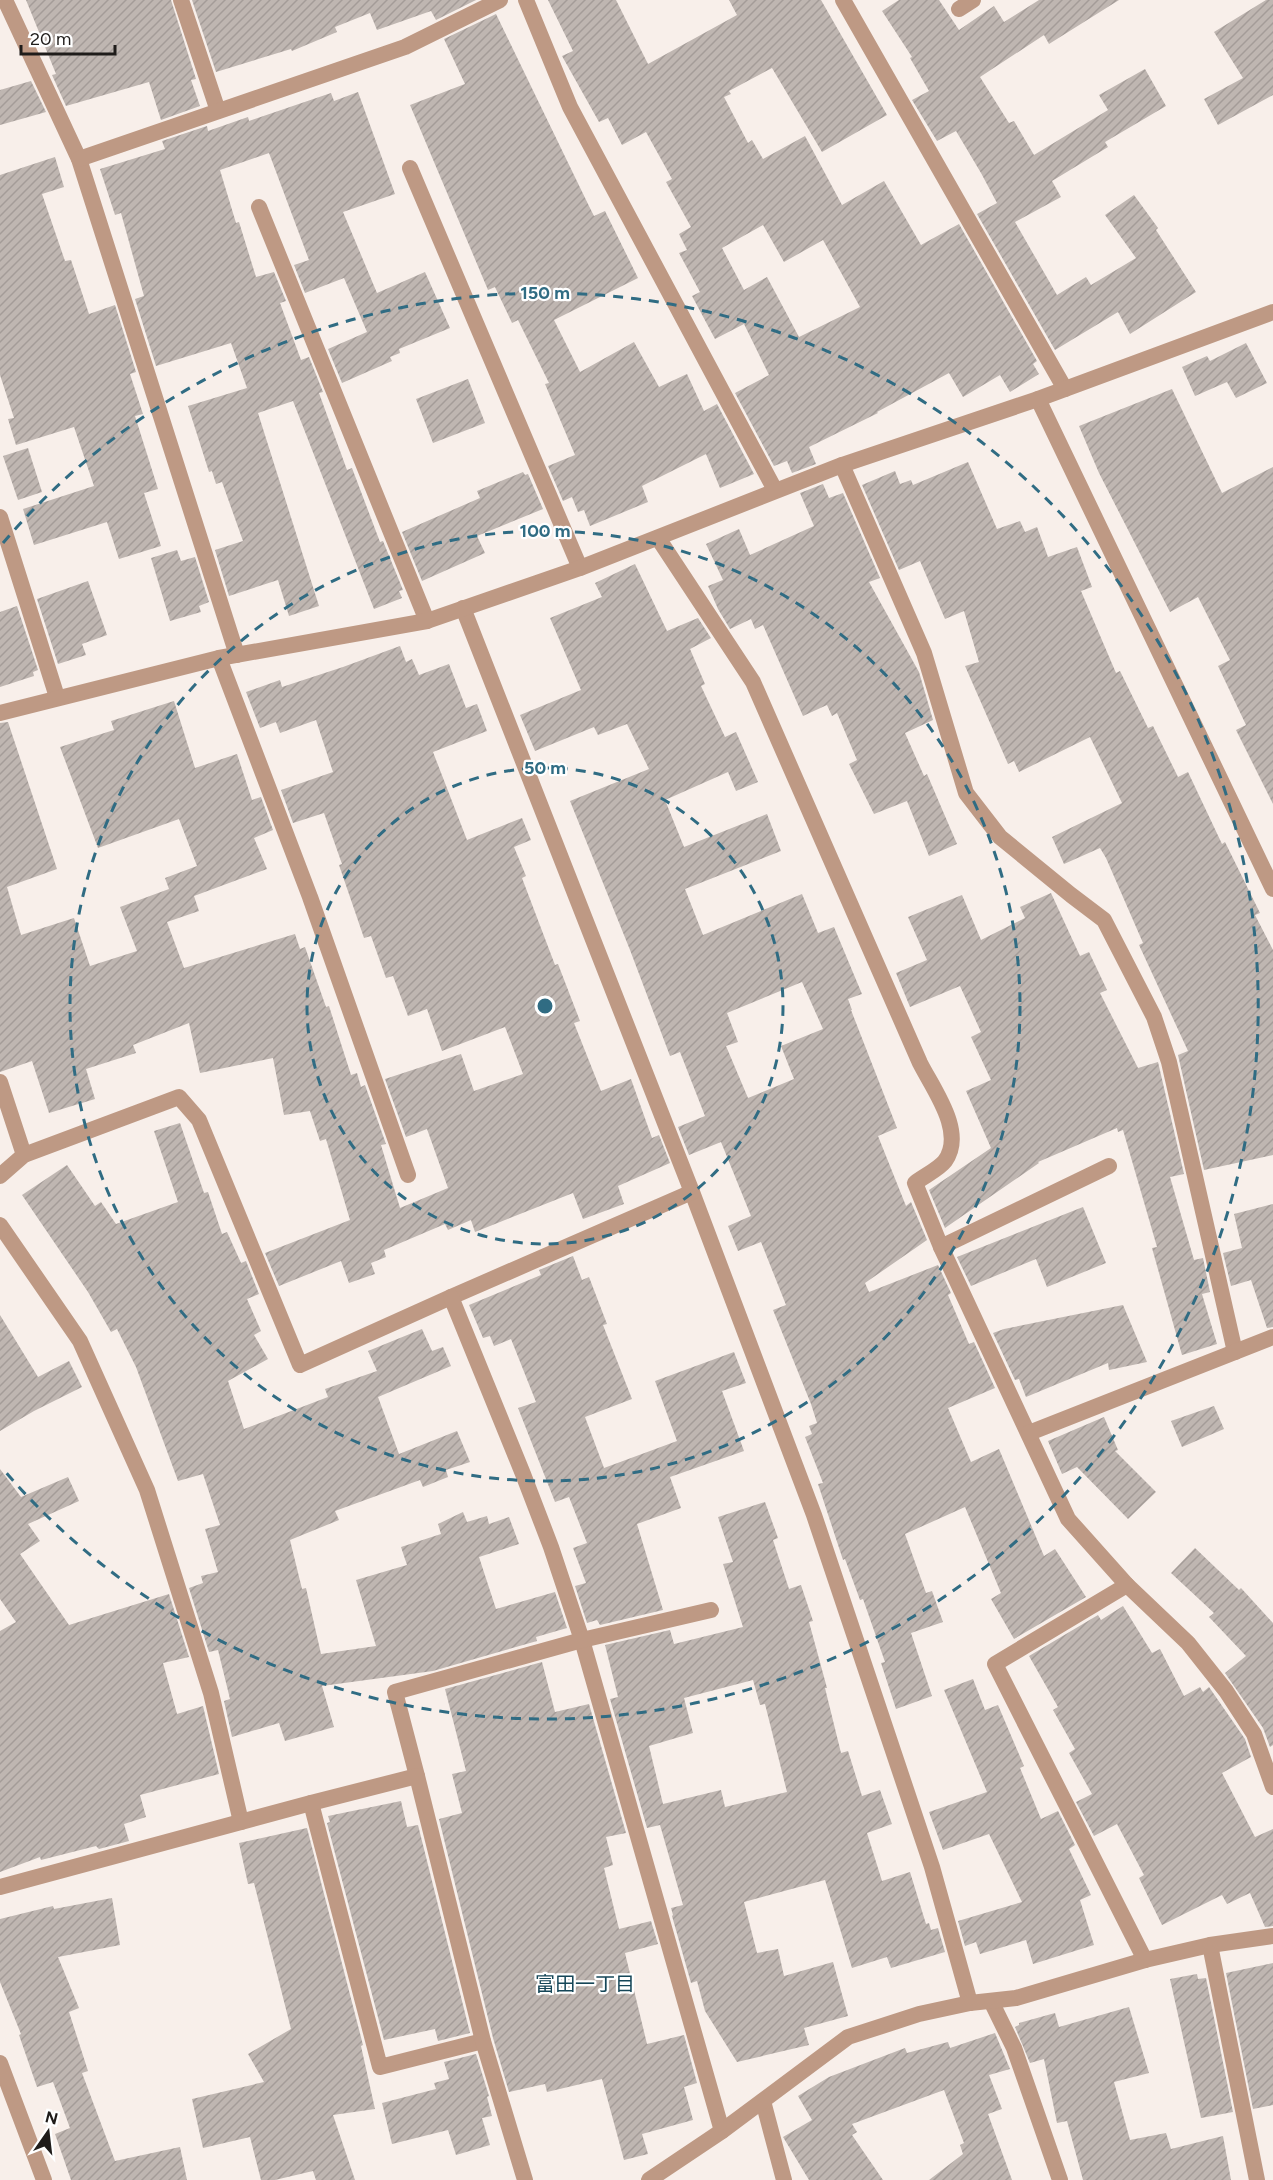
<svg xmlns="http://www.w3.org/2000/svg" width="1273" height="2180" viewBox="0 0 1273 2180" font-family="Figtree,'Noto Sans JP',sans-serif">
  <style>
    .building { fill: url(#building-hatch); fill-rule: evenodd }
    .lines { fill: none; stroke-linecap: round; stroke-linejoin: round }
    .minor { stroke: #be9984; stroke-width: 16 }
    .ring { fill: none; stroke: #306c83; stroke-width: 3; stroke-dasharray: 10 8 }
    .labels { text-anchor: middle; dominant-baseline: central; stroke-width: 4.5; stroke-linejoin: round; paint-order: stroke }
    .neighbourhood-label { font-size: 20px; fill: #154658; stroke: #fff }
    .centre { fill: #306c83; stroke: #fff; stroke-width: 3 }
    .ring-label { font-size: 18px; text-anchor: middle; font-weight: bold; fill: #306c83; stroke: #fff; stroke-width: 4.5; stroke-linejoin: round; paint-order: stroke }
  </style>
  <defs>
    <pattern id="building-hatch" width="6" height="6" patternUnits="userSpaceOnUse" patternTransform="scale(1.5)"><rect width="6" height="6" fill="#bfb6b1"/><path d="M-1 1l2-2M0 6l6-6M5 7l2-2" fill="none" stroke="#a49c98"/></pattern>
  </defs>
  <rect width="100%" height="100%" fill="#f8efea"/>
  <g class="building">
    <path d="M26 0H171L196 79 191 80 200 106 161 120 149 82 66 106 52 75 56 74Z"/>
    <path d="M192 0H476L436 20 431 11 377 30 370 13 335 27 337 32 292 51 291 49 216 72Z"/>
    <path d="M548 0H616L648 64 737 15 729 0H821L887 115 822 152 772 68 729 91 731 94 724 97 748 143 752 140 763 159 805 136 842 205 884 181 921 245 959 224 1037 361 1033 364 1039 374 1010 392 1000 375 963 397 949 373 877 412 878 413 809 447 816 464 792 473 787 461 774 466 735 393 769 375 744 324 715 339 692 296 700 292 679 253 687 250 679 234 691 227 666 182 672 179 646 132 622 145 608 118 599 122 562 56 573 51ZM763 225 784 262 823 240 860 307 799 337 767 277 744 290 722 248Z"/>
    <path d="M899 0H939L959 30 994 6 1004 22 1039 0H1119L1049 44 1044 35 980 77 1009 123 1014 121 1034 155 1108 110 1099 95 1145 69 1166 106 1105 142 1108 147 1052 181 1061 197 1015 222 1057 295 1086 277 1091 285 1136 258 1105 215 1134 195 1158 228 1156 230 1196 292 1130 334 1118 312 1055 350 977 214 997 203 981 173 956 131 937 141 912 100 929 91 910 58 912 57 882 11Z"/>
    <path d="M1266 0H1273V95L1218 125 1204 99 1243 78 1214 32Z"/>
    <path d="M496 14 588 204 594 216 605 211 638 278 554 320 580 372 634 342 659 387 687 374 704 411 717 404 754 474 720 488 706 454 642 486 648 502 590 526 584 510 578 512 572 497 563 501 548 466 575 455 545 384 549 383 518 320 512 323 495 287 488 290 410 105 465 84 444 39Z"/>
    <path d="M31 81 46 112 0 125V90Z"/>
    <path d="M358 92 395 194 343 212 377 293 425 272 450 328 399 349 400 353 390 357 392 361 342 383 328 349 367 332 344 278 305 293 294 265 309 260 269 153 220 170 236 223 239 222 256 277 274 272 286 301 280 303 301 360 309 357 323 392 319 393 347 470 352 468 380 542 383 541 403 590 399 591 402 598 374 609 293 401 258 413 319 606 289 616 278 580 229 596 215 550 243 541 222 482 216 484 212 471 209 472 188 406 247 388 231 343 156 366 135 299 144 296 121 213 115 215 100 169 165 149 162 141 207 126 208 131 248 117 249 121 331 93 334 101Z"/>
    <path d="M55 157 64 187 42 194 65 261 71 260 89 314 115 305 136 372 130 374 143 414 135 416 158 489 144 493 161 546 119 559 107 522 34 545 23 509 94 486 74 427 16 445 8 419 14 418 0 375V175Z"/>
    <path d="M1246 343 1267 383 1236 398 1227 382 1195 396 1182 367 1207 356 1210 361Z"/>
    <path d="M468 379 485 423 433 443 416 399Z"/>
    <path d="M1172 389 1222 493 1273 467V804L1236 730 1246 725 1218 666 1230 660 1198 597 1170 612 1099 473 1079 426Z"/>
    <path d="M28 448 42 492 18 500 3 456Z"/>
    <path d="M968 462 997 529 1020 521 1025 532 1037 527 1048 557 1077 547 1092 587 1081 591 1116 673 1120 671 1148 728 1153 726 1178 777 1188 772 1222 844 1225 842 1260 913 1255 915 1273 950V1155L1204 1170 1178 1055 1188 1051 1139 945 1143 943 1106 858 1100 848 1064 864 1052 837 1122 803 1090 737 1019 772 1014 761 1008 764 965 666 979 662 964 611 945 619 920 561 899 570 862 485 895 471 900 484 911 480 913 485Z"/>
    <path d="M523 472 525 475 528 474 543 509 477 536 485 553 422 581 402 532 480 498 477 491Z"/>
    <path d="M823 484 829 498 843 493 880 578 869 582 919 672 933 720 905 733 924 776 927 774 957 844 929 856 907 801 874 814 849 764 857 760 837 713 832 716 827 705 803 716 763 625 755 629 751 619 730 629 718 609 708 586 723 580 706 544 739 529 750 555 814 526 800 493Z"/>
    <path d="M177 550 181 561 195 557 209 602 199 606 201 612 170 621 151 558Z"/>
    <path d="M635 564 667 631 698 618 711 638 690 649 705 684 701 686 725 737 736 732 758 782 736 791 728 772 665 800 684 847 767 814 781 851 685 889 703 935 802 894 818 933 834 927 862 994 848 999 852 1010H851L897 1128 878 1136 906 1206 911 1202 927 1240 865 1283 869 1292 938 1265 951 1293 948 1295 969 1344 974 1342 995 1388 948 1408 971 1462 999 1449 1044 1556 1055 1549 1086 1597 1014 1639 991 1599 1001 1593 965 1507 905 1534 926 1593 932 1591 943 1622 911 1633 932 1696 896 1709 881 1663 885 1662 863 1599 860 1600 845 1559 843 1560 818 1484 823 1483 805 1437 812 1434 809 1426 817 1423 811 1404 773 1310 786 1305 761 1242 738 1251 728 1226 751 1216 721 1142 689 1155 678 1127 705 1116 680 1052 670 1056 630 950 570 801 649 769 627 724 598 735 594 727 535 751 520 715 581 690 550 618 602 597 595 583ZM802 982 823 1029 781 1046 794 1079 748 1098 726 1046 738 1042 727 1013Z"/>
    <path d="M88 581 107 635 82 644 86 655 58 664 37 599Z"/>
    <path d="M17 606 38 670 33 672 34 676 0 687V612Z"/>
    <path d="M400 646 406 662 412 659 419 675 449 664 466 708 477 704 487 731 433 752 467 840 522 818 531 840 514 847 526 876 522 878 555 965 558 964 580 1021 574 1023 601 1091 631 1079 652 1138 659 1135 670 1163 618 1186 624 1204 583 1219 573 1193 475 1232 471 1220 448 1230 445 1224 384 1250 386 1257 371 1263 375 1274 349 1283 341 1261 279 1286 265 1253 350 1220 326 1139 320 1141 310 1111 284 1115 273 1058 200 1073 189 1023 133 1045 136 1053 86 1069 95 1099 49 1113 32 1061 0 1072V723L8 722 57 869 7 887 21 935 74 918 90 966 137 951 120 907 169 889 165 878 197 866 179 819 98 848 60 747 114 730 111 721 174 701 195 768 237 754 252 800 261 797 273 830 254 838 267 869 194 896 199 911 167 922 184 968 295 934 300 949 305 947 326 1007 329 1006 351 1075 357 1073 361 1087 365 1085 386 1144 381 1145 400 1208 448 1188 427 1129 406 1137 385 1079 461 1054 474 1091 523 1074 505 1027 442 1051 427 1009 408 1016 393 976 386 978 371 936 364 938 339 865 342 864 324 813 293 823 281 790 333 772 316 720 280 733 276 722 260 728 246 692 280 680 282 687 343 667Z"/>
    <path d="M1051 893 1080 956 1089 952 1107 990 1100 993 1138 1068 1158 1062 1184 1174 1170 1177 1194 1260 1203 1258 1210 1292 1202 1294 1217 1344 1182 1355 1152 1248 1157 1247 1123 1130 1118 1132 1117 1128 1038 1162 1039 1163 945 1228 929 1190 991 1148 966 1091 991 1080 971 1037 981 1032 960 986 910 1007 896 973 927 960 908 917 962 895 981 940 1025 918 1020 907Z"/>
    <path d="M180 1123 204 1193 208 1192 222 1234 227 1232 241 1263 246 1261 259 1294 247 1299 261 1331 254 1335 268 1359 228 1381 244 1429 328 1397 325 1389 377 1371 368 1351 422 1329 432 1351 443 1347 451 1366 378 1397 399 1454 457 1431 470 1462 446 1470 448 1477 423 1487 420 1480 335 1511 339 1520 290 1540 302 1589 306 1588 321 1654 376 1646 356 1580 407 1565 401 1547 441 1534 438 1524 463 1512 467 1522 487 1516 489 1524 509 1517 519 1544 479 1557 496 1609 555 1592 567 1628 536 1637 537 1641 433 1671 322 1686 334 1727 285 1741 279 1723 232 1737 224 1701 230 1699 218 1650 209 1652 189 1588 203 1583 201 1576 218 1572 205 1529 220 1525 203 1474 178 1481 136 1367 117 1329 111 1332 88 1292 22 1195 67 1165 95 1206 101 1202 116 1224 178 1202 154 1131Z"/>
    <path d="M1273 1204V1327L1267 1328 1251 1280 1231 1286 1223 1253 1242 1248 1234 1214Z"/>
    <path d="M1083 1207 1106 1263 1047 1287 1036 1259 971 1286 957 1257Z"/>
    <path d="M573 1256 582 1280 589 1277 607 1324 603 1325 632 1399 585 1417 604 1468 677 1441 655 1381 734 1352 746 1383 722 1391 744 1451 670 1477 681 1508 637 1524 663 1610 600 1625 597 1620 587 1623 575 1586 586 1583 573 1548 587 1543 569 1497 555 1502 518 1408 536 1402 511 1339 494 1346 490 1336 483 1338 469 1305 541 1275 539 1270Z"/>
    <path d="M1123 1305 1147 1362 1109 1370 1108 1363 1026 1397 1019 1379 1015 1380 993 1333 1004 1329Z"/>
    <path d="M0 1315 38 1377 69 1361 82 1387 34 1411 0 1431Z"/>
    <path d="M1214 1406 1224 1429 1182 1447 1171 1421Z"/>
    <path d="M1104 1417 1118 1450 1115 1451 1156 1492 1128 1519 1077 1467 1062 1474 1048 1441Z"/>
    <path d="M0 1469 21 1497 68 1477 79 1501 28 1524 40 1541 20 1554 69 1625 169 1594 189 1657 163 1663 177 1714 203 1706 219 1774 140 1795 146 1817 124 1824 129 1841 99 1849 96 1846 41 1860 40 1857 0 1872V1631L16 1622 0 1599Z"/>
    <path d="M765 1502 778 1538 773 1540 789 1589 801 1585 813 1621 809 1622 827 1688H825L841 1753 848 1751 862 1796 880 1790 892 1824 867 1833 882 1881 910 1872 926 1924 929 1923 931 1930 938 1928 945 1952 891 1968 887 1957 852 1968 825 1880 744 1902 757 1953 778 1949 784 1976 833 1962 848 2016 804 2028 809 2045 737 2062 705 2011 697 1981 691 1983 672 1916 673 1915 671 1908 683 1905 660 1825 647 1828 610 1699 618 1697 605 1645 670 1630 674 1644 743 1627 723 1564 733 1562 718 1517ZM753 1680 760 1705 765 1704 787 1792 725 1807 721 1790 663 1804 649 1746 693 1733 684 1698Z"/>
    <path d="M1195 1548 1239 1590 1241 1588 1273 1623V1745L1270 1747 1263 1728 1225 1673 1246 1656 1209 1617 1214 1613 1171 1573Z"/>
    <path d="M1123 1606 1152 1653 1160 1649 1184 1696 1200 1687 1203 1692 1209 1687 1245 1739 1251 1757 1222 1773 1255 1837 1273 1829V1926L1265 1927 1250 1893 1227 1904 1222 1895 1162 1925 1139 1878 1144 1875 1117 1824 1094 1836 1076 1802 1092 1794 1069 1753 1075 1749 1053 1710 1058 1707 1029 1656 1098 1615 1101 1620Z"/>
    <path d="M542 1662 555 1712 589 1704 626 1833 606 1837 613 1865 604 1868 619 1929 651 1921 658 1944 625 1953 647 2044 684 2035 697 2083 684 2087 693 2120 642 2134 648 2154 624 2160 602 2079 547 2092 545 2084 509 2092 493 2038 439 1819 462 1813 452 1774 466 1771 445 1689Z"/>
    <path d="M973 1679 985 1710 998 1705 1024 1766 1020 1768 1041 1819 1058 1811 1075 1845 1069 1849 1091 1895 1080 1900 1094 1945 1033 1964 1026 1940 980 1954 976 1942 965 1946 958 1921 1022 1902 989 1834 943 1850 929 1812 987 1792 944 1690Z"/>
    <path d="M401 1801 407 1827 418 1825 470 2033 438 2041 435 2029 384 2040 327 1823 330 1822 328 1816Z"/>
    <path d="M307 1828 363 2045 361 2046 375 2109 333 2115 355 2180H316L313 2171 275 2180H261L250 2137 203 2148 192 2099 264 2082 248 2054 291 2029 254 1883 248 1884 239 1843Z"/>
    <path d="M112 1898 120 1945 58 1957 79 2008 69 2012 88 2071 82 2073 115 2161 180 2147 187 2180H71L55 2134 70 2128 53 2082 37 2087 19 2035 21 2034 0 1982V1919L53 1906 54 1909Z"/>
    <path d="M1273 1963V2105L1253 2109 1226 1973Z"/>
    <path d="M1197 1974 1198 1979 1206 1978 1233 2112 1201 2118 1170 1979Z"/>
    <path d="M1129 2007 1149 2073 1114 2082 1130 2140 1166 2133 1171 2149 1223 2136 1231 2180H1083L1067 2121 1057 2123 1044 2059 1030 2063 1015 2027 1019 2025V2023L1055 2013 1059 2027Z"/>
    <path d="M995 2033 1010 2069 989 2075 1002 2109 988 2114 1012 2180H929L963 2154 960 2145 964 2143 944 2090 852 2124 857 2132 852 2135 883 2180H809L783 2137 812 2120 798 2096 829 2077 905 2048 907 2053 948 2042 950 2048Z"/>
    <path d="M476 2054 489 2096 487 2097 492 2116 482 2118 490 2145 456 2155 448 2130 392 2144 382 2103 436 2089 434 2083 449 2079 444 2062Z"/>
  </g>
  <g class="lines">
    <g class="minor">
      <path d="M5 0 79 159 237 655"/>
      <path d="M181 0 218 111"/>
      <path d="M526 0 570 107 775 490"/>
      <path d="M843 0 1065 389"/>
      <path d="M959 9 973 0"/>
      <path d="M79 159 405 47 500 0"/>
      <path d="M410 168 580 568"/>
      <path d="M259 207 427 621"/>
      <path d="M1038 399 1273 889"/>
      <path d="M842 465 924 653 966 793 1000 837 1071 895 1104 920 1154 1017 1169 1062 1235 1352"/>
      <path d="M0 517 57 697"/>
      <path d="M658 538 753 682 920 1063C933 1089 966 1132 945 1161 939 1169 924 1176 915 1183L941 1247 1068 1519 1127 1585 1188 1643 1226 1691 1254 1734 1273 1787"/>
      <path d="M463 608 692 1192 814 1515 932 1867 970 2003"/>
      <path d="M219 658 310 897 408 1175"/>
      <path d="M0 713 219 658 427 621 580 568 842 465 1038 399 1273 312"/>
      <path d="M0 1082 24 1155"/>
      <path d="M0 1176 24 1155 179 1097 199 1120 300 1365 451 1297 692 1192"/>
      <path d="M0 1225 80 1341 147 1490 211 1693 241 1822"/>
      <path d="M941 1247 1109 1166"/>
      <path d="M451 1297 523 1474 551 1547 582 1640 722 2131"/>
      <path d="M1029 1433 1273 1337"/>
      <path d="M1127 1585 995 1664 1145 1960"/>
      <path d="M417 1776 395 1692 582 1640 711 1610"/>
      <path d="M311 1803 380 2067 483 2041"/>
      <path d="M0 1887 311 1803 417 1776 483 2041 525 2180"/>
      <path d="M1210 1945 1257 2180"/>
      <path d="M991 2001 1014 2048 1060 2180"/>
      <path d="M0 2063 44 2180"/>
      <path d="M763 2101 784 2180"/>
      <path d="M649 2180 722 2131 848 2037 919 2014 970 2003 1016 1998 1145 1960 1210 1945 1273 1936"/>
    </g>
  </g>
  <g class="ring">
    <circle cx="545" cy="1006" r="238"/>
    <circle cx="545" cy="1006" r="475"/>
    <path d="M3 543A713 713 0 1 1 3 1469"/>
  </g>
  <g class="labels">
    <g class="neighbourhood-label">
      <text x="585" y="1984">富田一丁目</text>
    </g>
  </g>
  <circle cx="545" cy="1006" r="9" class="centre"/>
  <g class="ring-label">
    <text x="545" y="299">150 m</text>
    <text x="545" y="537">100 m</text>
    <text x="545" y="774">50 m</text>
  </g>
  <g transform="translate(48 2132) rotate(14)" stroke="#ffffff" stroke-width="4.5" paint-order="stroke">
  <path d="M0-4.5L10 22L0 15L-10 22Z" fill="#1f1c1a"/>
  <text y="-9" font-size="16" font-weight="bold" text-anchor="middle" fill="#1f1c1a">N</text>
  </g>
  <path d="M21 45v9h94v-9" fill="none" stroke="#1f1c1a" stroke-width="3"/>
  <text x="30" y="45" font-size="18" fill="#1f1c1a" stroke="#ffffff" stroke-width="4.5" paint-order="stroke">20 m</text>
</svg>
